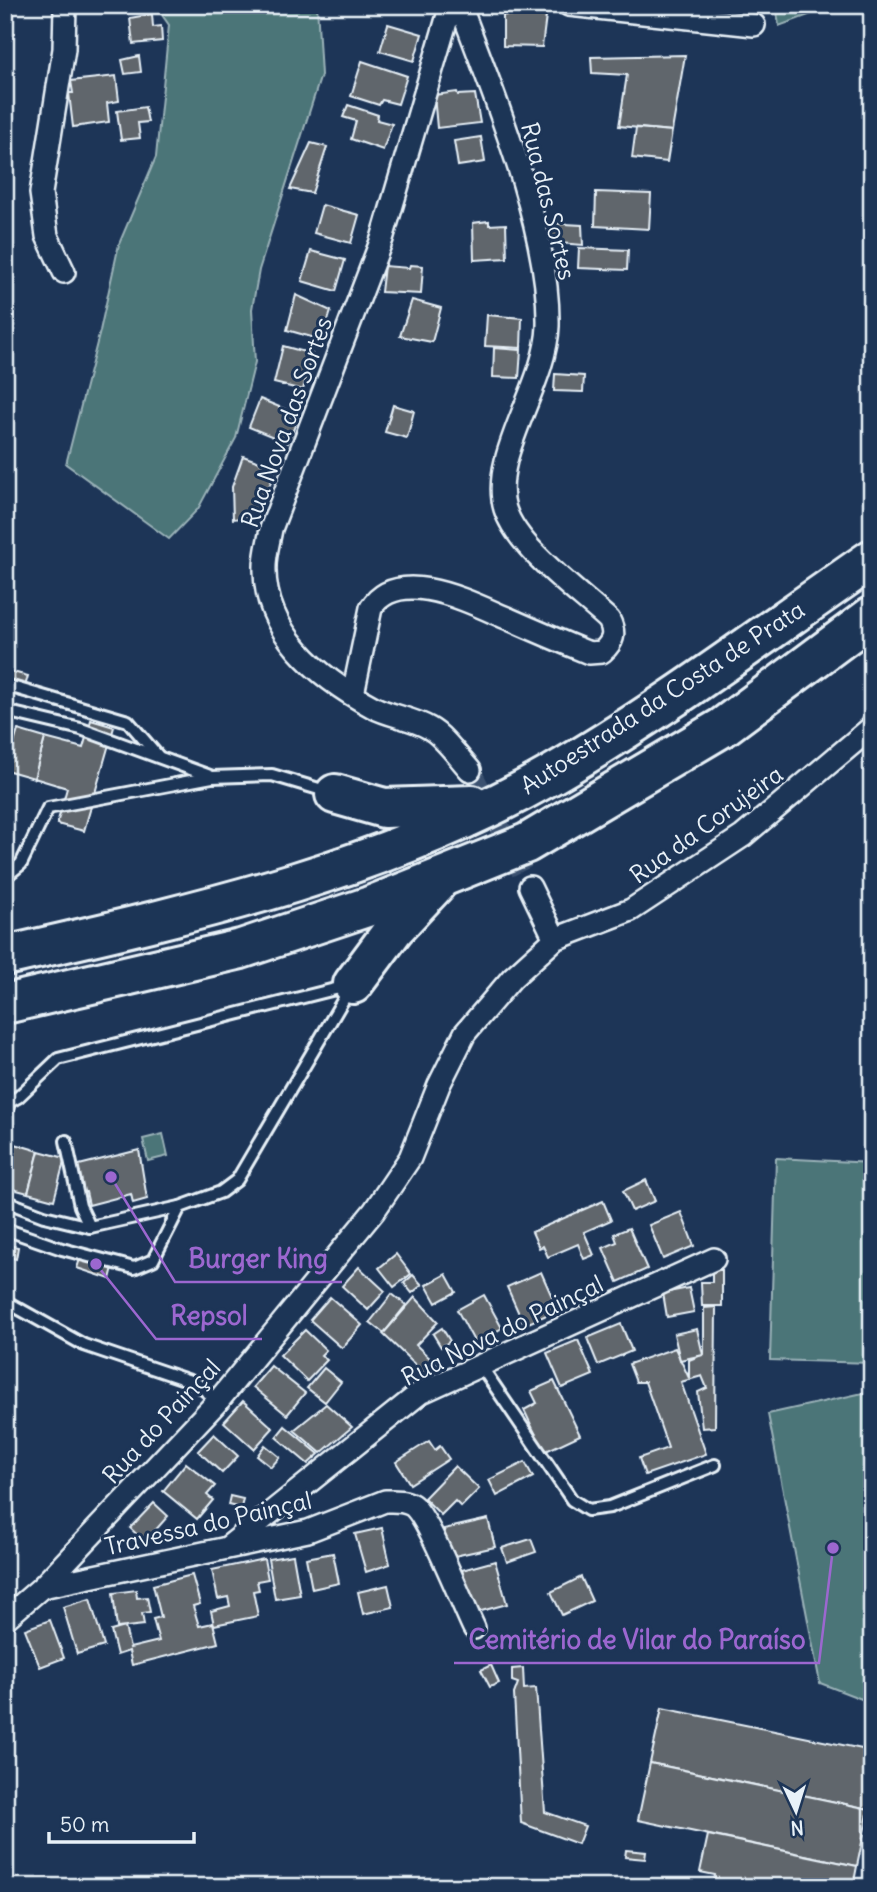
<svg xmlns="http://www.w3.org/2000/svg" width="877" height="1892" viewBox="0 0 877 1892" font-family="Delius,sans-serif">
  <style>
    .green { fill: #4c7478; stroke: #9ab2b8; stroke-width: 2 }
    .building { fill: #61666c; stroke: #e8f1f8; stroke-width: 2 }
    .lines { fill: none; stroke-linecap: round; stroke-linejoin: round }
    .street-tunnel { stroke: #3b516f; stroke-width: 21; stroke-dasharray: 21 10; stroke-linecap: butt }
    .lane-casing { stroke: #e8f1f8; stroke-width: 16 }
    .street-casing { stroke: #e8f1f8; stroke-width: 26 }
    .highway-casing { stroke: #e8f1f8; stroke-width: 44 }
    .lane { stroke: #1d3557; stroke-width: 10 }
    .street { stroke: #1d3557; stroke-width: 21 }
    .highway { stroke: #1d3557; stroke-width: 38 }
    .labels { text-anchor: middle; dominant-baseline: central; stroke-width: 6; stroke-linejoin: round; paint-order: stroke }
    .street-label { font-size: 24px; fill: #e8f1f8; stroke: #1d3557 }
    .leader { fill: none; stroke: #9c67d0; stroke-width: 2.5 }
    .callout-dot { fill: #9c67d0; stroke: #1d3557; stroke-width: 2.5 }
    .callout-label { font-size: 26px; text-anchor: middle; font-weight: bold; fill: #9c67d0; stroke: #1d3557; stroke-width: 6; stroke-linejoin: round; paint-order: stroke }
  </style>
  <rect width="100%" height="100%" fill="#1d3557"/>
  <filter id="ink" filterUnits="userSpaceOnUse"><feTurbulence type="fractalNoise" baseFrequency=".0143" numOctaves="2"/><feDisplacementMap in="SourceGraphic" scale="14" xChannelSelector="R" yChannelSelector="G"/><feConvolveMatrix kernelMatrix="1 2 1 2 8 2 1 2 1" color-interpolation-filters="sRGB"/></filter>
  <g filter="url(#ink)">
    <g class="green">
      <path d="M155 5H317L321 75 259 270 252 309 255 362 236 438 198 509 169 539 66 464 100 331 119 244 156 157 169 25Z"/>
      <path d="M776 5H836L779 26Z"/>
      <path d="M163 1134 168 1156 148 1161 143 1139Z"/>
      <path d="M776 1158 872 1163V1363L770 1360Z"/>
      <path d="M872 1391V1703L820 1683 768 1414Z"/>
    </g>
    <g class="building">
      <path d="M152 14 153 27 161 26 162 41 133 44 130 18Z"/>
      <path d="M503 15 546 16 542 47 503 46Z"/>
      <path d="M388 24 422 34 414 61 380 51Z"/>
      <path d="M685 55 672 131 619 126 627 75 592 73 591 57Z"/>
      <path d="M139 56 141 72 125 74 122 60Z"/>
      <path d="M362 61 407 76 398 104 382 100 379 105 351 96Z"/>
      <path d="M116 76 119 101 107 103 109 122 73 127 69 93H73L71 81Z"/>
      <path d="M457 92 458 95 475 94 480 123 437 128 434 95Z"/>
      <path d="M348 105 378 115 377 120 392 124 383 150 351 139 356 121 343 117Z"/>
      <path d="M145 107 148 122 138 123 140 138 121 140 117 111Z"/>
      <path d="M636 128 672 131 667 162 632 158Z"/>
      <path d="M481 137 485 162 458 166 454 141Z"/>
      <path d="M311 143 327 147 312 193 290 189Z"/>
      <path d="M596 192 651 194 649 229 595 226Z"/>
      <path d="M322 205 359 215 351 243 314 233Z"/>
      <path d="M489 221V225L506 224 507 258 474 260 473 223Z"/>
      <path d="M547 223 582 225 583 245 546 242Z"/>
      <path d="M579 248 628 250 627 270 578 268Z"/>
      <path d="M311 251 345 260 336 291 302 281Z"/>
      <path d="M410 265 423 266 421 294 381 292 384 266 409 268Z"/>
      <path d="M296 295 331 311 322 340 287 330Z"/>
      <path d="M412 300 441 308 432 342 400 336Z"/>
      <path d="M487 315 522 318 521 348 485 346Z"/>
      <path d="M283 346 312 354 303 390 274 383Z"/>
      <path d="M494 348 521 350 519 378 493 377Z"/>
      <path d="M555 374 584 376 583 392 554 391Z"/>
      <path d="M260 399 299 415 288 443 249 427Z"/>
      <path d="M393 405 414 411 407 438 385 432Z"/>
      <path d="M243 456 276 468 266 495H260L258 509 250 510V517L233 519 232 487Z"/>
      <path d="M5 670 28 676 22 697 5 692Z"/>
      <path d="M91 720 114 727 84 831 57 824 67 788 34 778 45 738 83 748Z"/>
      <path d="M18 730 45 738 34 778 6 770Z"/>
      <path d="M5 1104 15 1107 5 1139Z"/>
      <path d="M5 1141 39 1151 28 1193 5 1187Z"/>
      <path d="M139 1150 147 1199 133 1203 131 1194 89 1205 86 1192H82L75 1166Z"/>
      <path d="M39 1151 65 1158 54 1200 28 1193Z"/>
      <path d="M646 1180 655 1201 632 1211 623 1191Z"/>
      <path d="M603 1201 611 1220 584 1232 594 1255 584 1259 578 1244 548 1257 543 1246 539 1248 532 1232Z"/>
      <path d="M681 1212 694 1246 663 1259 649 1225Z"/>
      <path d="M629 1228 647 1269 618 1282 603 1248 617 1242 614 1234Z"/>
      <path d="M7 1245 18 1247 16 1259 5 1256Z"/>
      <path d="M83 1250 115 1260 110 1279 77 1268Z"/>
      <path d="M396 1254 411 1274 394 1287 379 1268Z"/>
      <path d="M359 1267 385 1291 368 1310 342 1286Z"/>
      <path d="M712 1270H722V1306H702L701 1282H712Z"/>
      <path d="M541 1272 558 1310 524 1325 507 1287Z"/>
      <path d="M446 1274 456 1292 436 1303 426 1285Z"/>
      <path d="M413 1275 422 1285 412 1293 404 1283Z"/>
      <path d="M689 1288 694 1312 667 1317 663 1293Z"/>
      <path d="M392 1294 406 1305 384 1333 370 1322Z"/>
      <path d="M484 1295 502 1328 475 1343 457 1310Z"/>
      <path d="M330 1297 362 1325 342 1348 310 1320Z"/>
      <path d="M415 1297 438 1322 416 1345 437 1365 427 1376 383 1334Z"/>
      <path d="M716 1307 715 1427 702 1428 698 1392 707 1388 702 1376 681 1382 706 1454 645 1475 639 1458 668 1448 645 1382H636L629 1364 675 1348 689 1378V1360L704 1354V1308Z"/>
      <path d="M621 1324 632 1351 598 1365 587 1338Z"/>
      <path d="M442 1328 450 1341 441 1347 433 1334Z"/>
      <path d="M697 1329 703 1355 680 1360 674 1334Z"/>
      <path d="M305 1330 326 1350 321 1355 327 1360 307 1381 280 1355Z"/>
      <path d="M578 1340 593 1375 562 1388 547 1353Z"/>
      <path d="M271 1366 305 1393 287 1415 253 1387Z"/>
      <path d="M324 1368 341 1382 325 1402 307 1388Z"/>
      <path d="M554 1381 580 1435 544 1452 524 1410 537 1403 531 1391Z"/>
      <path d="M243 1401 273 1428 254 1449 224 1422Z"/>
      <path d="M326 1404 352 1427 321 1453 294 1430Z"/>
      <path d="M285 1426 319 1454 308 1464 276 1437Z"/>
      <path d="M214 1434 238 1456 222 1473 198 1451Z"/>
      <path d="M429 1441 435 1450 440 1446 449 1459 410 1484 396 1462Z"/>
      <path d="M265 1445 280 1457 271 1467 257 1456Z"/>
      <path d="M525 1462 533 1477 497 1496 489 1480Z"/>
      <path d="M186 1463 215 1486 207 1495 213 1500 197 1519 163 1491Z"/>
      <path d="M455 1466 479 1489 461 1507 455 1501 441 1515 424 1498Z"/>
      <path d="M230 1496 243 1499 241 1508 228 1505Z"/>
      <path d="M154 1503 168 1516 145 1542 130 1528Z"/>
      <path d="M488 1519 495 1547 450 1557 444 1529Z"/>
      <path d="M382 1528 390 1564 366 1572 355 1534Z"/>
      <path d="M531 1539 536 1552 507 1562 502 1548Z"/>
      <path d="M333 1553 339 1583 312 1589 306 1558Z"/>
      <path d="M293 1555 300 1595 275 1599 268 1559Z"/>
      <path d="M264 1559 268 1579 257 1581 259 1590 253 1591 258 1616 214 1625 211 1611 230 1606 228 1597 218 1599 212 1570Z"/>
      <path d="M495 1561 507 1604 474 1613 462 1570Z"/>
      <path d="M192 1575 200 1604 193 1606 199 1626 213 1623 218 1643 132 1665 129 1651 117 1655 111 1631 125 1627 130 1648 159 1641 153 1619 161 1617 153 1585Z"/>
      <path d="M581 1577 592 1601 562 1615 551 1592Z"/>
      <path d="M388 1585 393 1607 363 1614 358 1592Z"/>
      <path d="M136 1590 137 1598 147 1597 150 1612 142 1613 144 1625 117 1628 113 1593Z"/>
      <path d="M90 1599 104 1646 77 1654 63 1607Z"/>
      <path d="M50 1620 64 1658 40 1667 25 1629Z"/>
      <path d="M491 1665 499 1683 490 1687 481 1670Z"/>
      <path d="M523 1668 524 1689 536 1688 545 1812 585 1826 578 1844 521 1823 514 1694 518 1683 512 1681V1669Z"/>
      <path d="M662 1708 872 1751 869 1809 650 1763Z"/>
      <path d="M650 1763 869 1809 857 1866 638 1820Z"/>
      <path d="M708 1835 857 1866 853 1887H713L715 1875 700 1872Z"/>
      <path d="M626 1850 646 1852 645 1859 625 1857Z"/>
    </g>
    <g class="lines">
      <path class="street-tunnel" d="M470 770 530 887"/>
      <g class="lane-casing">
        <g id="lane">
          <path d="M5 685 128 721 158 756"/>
          <path d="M5 711 81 729 210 776"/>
          <path d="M5 877 21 864 48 808 212 777 272 775 329 792"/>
          <path d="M5 1104 18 1097 58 1059 347 986"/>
          <path d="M66 1141 80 1206 90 1227"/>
          <path d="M5 1201 44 1216 90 1227 180 1207 221 1192 237 1180 349 990"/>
          <path d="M5 1229 62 1249 134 1268 153 1260 180 1207"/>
          <path d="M5 1301 84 1345 196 1383 218 1401"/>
          <path d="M481 1366 572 1500 588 1510 610 1507 715 1465"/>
        </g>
      </g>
      <g class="street-casing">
        <g id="street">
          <path d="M451 5 382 239 271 529C269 541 265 554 265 566 263 632 319 678 373 707 390 716 412 718 429 728 444 736 458 757 470 770"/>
          <path d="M569 5 754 25"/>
          <path d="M64 272 47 236 41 193 64 49 65 5"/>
          <path d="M353 694 371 608C399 564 473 604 509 619 536 631 562 642 589 653L602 652C613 642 616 634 609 620 579 592 517 548 505 509 489 456 546 386 548 326 550 229 494 96 460 5"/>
          <path d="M530 887 555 939"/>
          <path d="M228 1547 420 1393 714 1259"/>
          <path d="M42 1587 308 1531 385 1501C394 1501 404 1500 412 1505 428 1515 463 1606 474 1628"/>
          <path d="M5 1619 42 1587 218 1401 374 1211 410 1158 439 1085 465 1033 512 978 555 939 631 910 743 836 872 727"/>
        </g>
      </g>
      <g class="highway-casing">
        <g id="highway">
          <path d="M335 794 384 808 472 805"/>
          <path d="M5 956C192 913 383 871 551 775 662 711 766 632 872 559"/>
          <path d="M353 984 394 929 436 884"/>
          <path d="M5 1004 241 949 370 906 527 843 723 727 872 616"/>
        </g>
      </g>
      <use href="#lane" class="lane"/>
      <use href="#street" class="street"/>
      <use href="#highway" class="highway"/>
    </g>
  </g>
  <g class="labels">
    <g class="street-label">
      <text transform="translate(549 201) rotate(76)">Rua das Sortes</text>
      <text transform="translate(286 422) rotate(-70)">Rua Nova das Sortes</text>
      <text transform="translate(662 697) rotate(-33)">Autoestrada da Costa de Prata</text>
      <text transform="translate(706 824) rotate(-36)">Rua da Corujeira</text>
      <text transform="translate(502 1330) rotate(-26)">Rua Nova do Painçal</text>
      <text transform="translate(161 1421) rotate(-47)">Rua do Painçal</text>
      <text transform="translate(208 1523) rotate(-13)">Travessa do Painçal</text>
    </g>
  </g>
  <path class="leader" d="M111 1177L175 1282H342M96 1264L156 1339H262M833 1548L819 1663H454"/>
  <g class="callout-dot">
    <circle cx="111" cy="1177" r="7"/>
    <circle cx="96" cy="1264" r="7"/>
    <circle cx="833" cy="1548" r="7"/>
  </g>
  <g class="callout-label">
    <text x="258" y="1268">Burger King</text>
    <text x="209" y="1325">Repsol</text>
    <text x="637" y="1649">Cemitério de Vilar do Paraíso</text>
  </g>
  <rect width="877" height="1892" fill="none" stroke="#1d3557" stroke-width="28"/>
  <rect x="14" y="14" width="849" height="1864" fill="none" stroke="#e8f1f8" stroke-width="2.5" filter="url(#ink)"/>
  <g transform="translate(796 1811) rotate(176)" stroke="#1d3557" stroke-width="5" paint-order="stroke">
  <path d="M0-5L12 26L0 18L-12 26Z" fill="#e8f1f8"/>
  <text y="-10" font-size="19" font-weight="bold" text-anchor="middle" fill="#e8f1f8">N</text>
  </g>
  <path d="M49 1832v10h145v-10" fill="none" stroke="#e8f1f8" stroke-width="3.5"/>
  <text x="60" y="1832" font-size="21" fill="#e8f1f8" stroke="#1d3557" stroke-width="5" paint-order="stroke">50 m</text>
</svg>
